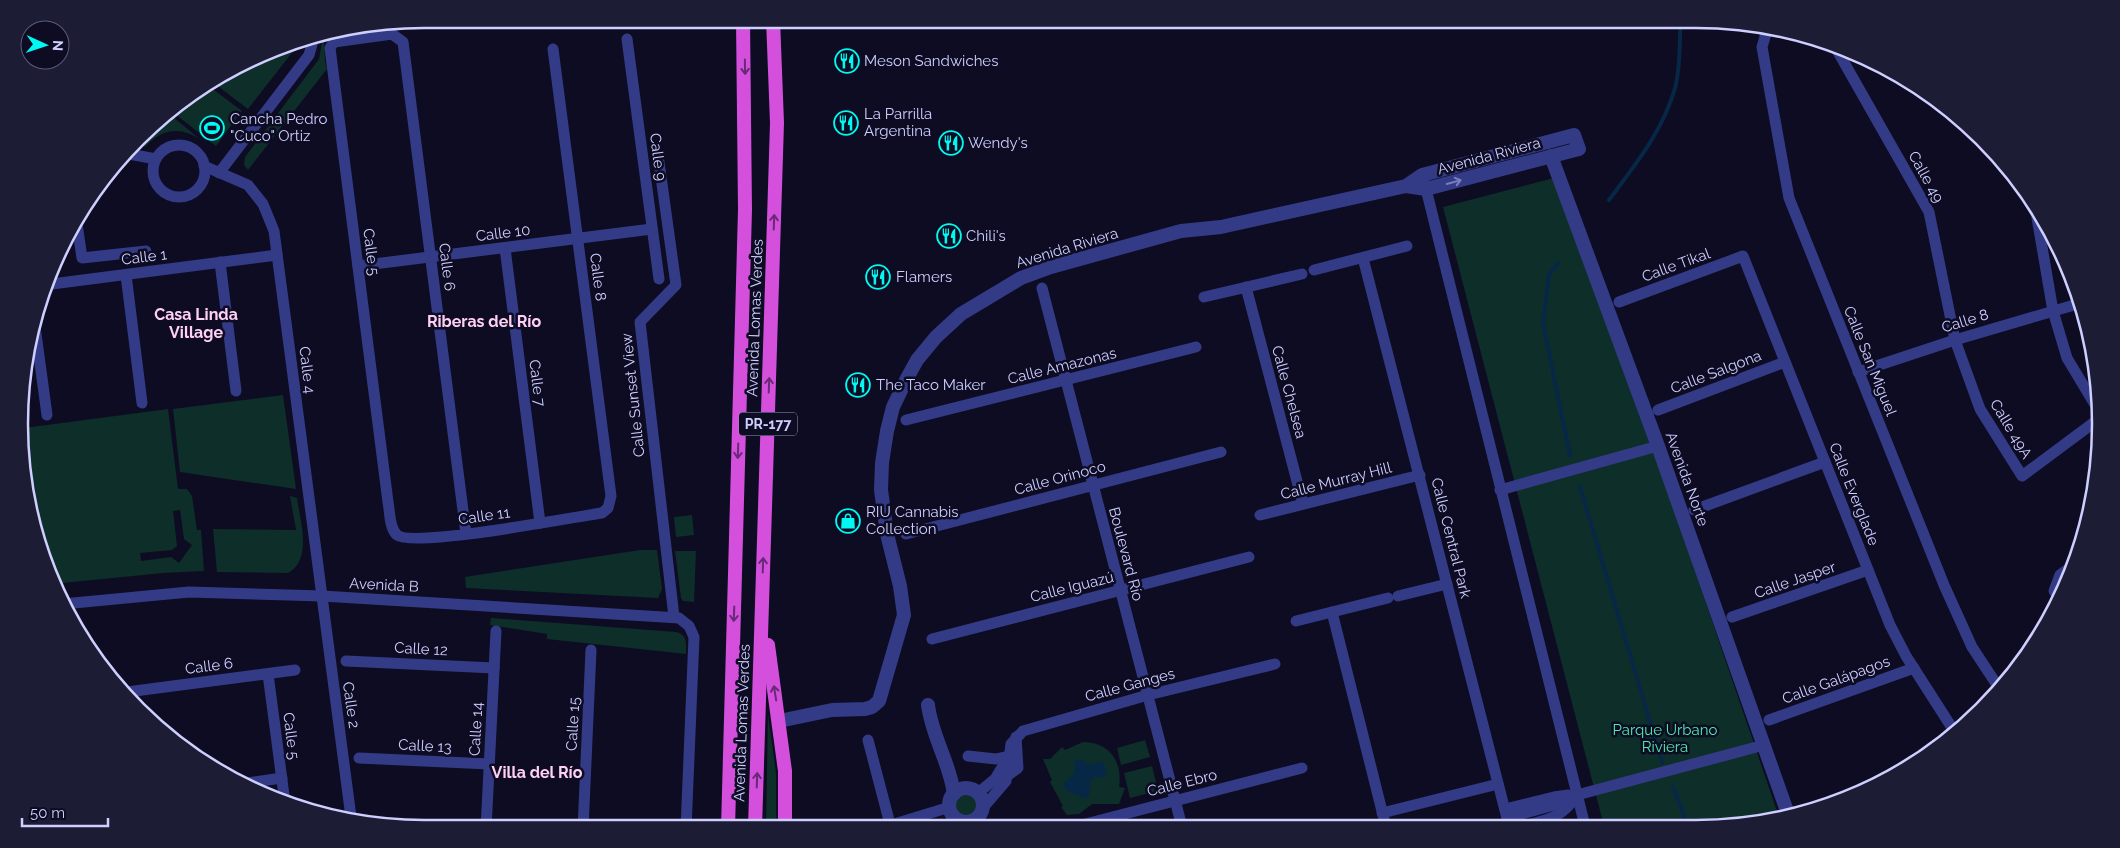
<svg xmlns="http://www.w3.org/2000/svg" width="2120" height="848" viewBox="0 0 2120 848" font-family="Raleway,sans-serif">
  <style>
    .green { fill: #0e2e29; fill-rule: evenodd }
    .water { fill: #072747 }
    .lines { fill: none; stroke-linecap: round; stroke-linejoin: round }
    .stream { stroke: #072747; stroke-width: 4 }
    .minor { stroke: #333b87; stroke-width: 11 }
    .tertiary { stroke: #333b87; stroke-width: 14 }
    .trunk { stroke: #d44fdc; stroke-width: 14 }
    .oneway { stroke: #672a76 }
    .oneway2 { stroke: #797ebd }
    .labels { text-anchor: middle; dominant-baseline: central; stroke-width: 5; stroke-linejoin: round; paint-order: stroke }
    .shield { fill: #0d0c23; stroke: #9494bd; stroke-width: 1 }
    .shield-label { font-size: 14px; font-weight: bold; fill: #cecfff }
    .poi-label { font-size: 15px; fill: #cecfff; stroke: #0d0c23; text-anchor: start }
    .street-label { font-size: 15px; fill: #cecfff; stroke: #0d0c23 }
    .park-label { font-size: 15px; fill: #50e9ae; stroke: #0d0c23 }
    .neighbourhood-label { font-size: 16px; font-weight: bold; fill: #ffd0f4; stroke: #0d0c23 }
    .rim { fill: none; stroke: #cecfff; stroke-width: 2.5 }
  </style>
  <rect width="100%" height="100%" fill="#0d0c23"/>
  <g class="green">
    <path d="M323 37C326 47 323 58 327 69L248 170 244 165 245 157 319 59Z"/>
    <path d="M293 40H298V45L248 109 211 81 222 73Z"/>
    <path d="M206 84 242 111 216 146 170 110Z"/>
    <path d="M167 112 202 141C182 126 162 128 145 147L142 144 138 149 135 146 157 119Z"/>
    <path d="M1554 178 1628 375 1779 817 1749 826H1604L1443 207Z"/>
    <path d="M283 395 296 489 180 472 173 409Z"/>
    <path d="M168 409 178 489H187L192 496 197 530H201L204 571 163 573 52 584 27 503 24 428ZM180 510 184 539 192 545 179 563 171 557 141 561 140 553 172 550 177 546 173 511Z"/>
    <path d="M290 496 297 498C300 521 313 559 288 573L217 572 213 529 296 530Z"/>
    <path d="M692 515 694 535 676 537 674 517Z"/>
    <path d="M640 550H657L662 589 658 598 466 588 465 577Z"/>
    <path d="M675 551H696L694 602 683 601 681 598Z"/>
    <path d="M491 618 676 632C688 635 686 644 686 654L547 639V634L490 625Z"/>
    <path d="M768 714 776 773V828H766Z"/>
    <path d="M1145 740 1150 757 1121 765 1117 748Z"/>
    <path d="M1083 742C1109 742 1123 761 1119 787L1125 788 1119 804H1092L1079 814 1067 815 1061 807 1063 806 1050 782 1052 780 1043 759H1050L1062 747 1065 750Z"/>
    <path d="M1152 766 1158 791 1130 798 1124 773Z"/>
    <circle cx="966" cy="804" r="11"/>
  </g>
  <path class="water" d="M1077 760H1082L1088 765 1102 761 1107 771 1104 777H1094L1090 781V792L1087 798C1081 798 1076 793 1068 792L1064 786V781L1066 782 1075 772 1074 763Z"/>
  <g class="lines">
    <g class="stream">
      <path d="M1609 200C1635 165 1663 131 1675 88 1681 66 1679 41 1681 19"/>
      <path d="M1558 263 1549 275 1543 323 1570 455"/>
      <path d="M1580 487 1662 762"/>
      <path d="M1673 787 1688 826"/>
    </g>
    <g class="minor">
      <path d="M1767 30 1762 47 1789 198 1944 585 1972 647 1999 688"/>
      <path d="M627 39 659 279"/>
      <path d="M1833 43 1929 212 1955 340 1980 409 2022 476 2100 418"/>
      <circle cx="179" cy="171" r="26"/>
      <path d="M129 154 156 159"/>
      <path d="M658 155 676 285 640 322 674 617"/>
      <path d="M204 166 248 185 263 204 274 231 351 817"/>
      <path d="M219 173 309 55 314 37"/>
      <path d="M1424 181 1585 826"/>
      <path d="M2035 206 2053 311 2067 358 2100 413"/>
      <path d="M76 217 82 258 146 251"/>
      <path d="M505 248 540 523"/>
      <path d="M1363 258 1509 826"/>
      <path d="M220 262 236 391"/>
      <path d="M358 266 652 229"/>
      <path d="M1314 270 1407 246"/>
      <path d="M126 275 142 403"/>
      <path d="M44 285 277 255"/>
      <path d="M1246 287 1303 504"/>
      <path d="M1042 288 1182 827"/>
      <path d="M1204 297 1302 274"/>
      <path d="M1619 302 1743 256 1890 625 1906 656 1956 734"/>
      <path d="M34 319 47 415"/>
      <path d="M1858 372 1955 340 2081 303"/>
      <path d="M1658 410 1785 362"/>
      <path d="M906 420 1196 347"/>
      <path d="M1500 490 1658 446"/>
      <path d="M1694 510 1825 462"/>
      <path d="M1260 515 1420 475"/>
      <path d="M466 534 403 42 392 34 334 42 330 48 388 502C390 511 389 528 397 535 413 548 574 517 602 513L608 508 611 496 553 49"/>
      <path d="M906 534 1221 452"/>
      <path d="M1398 596 1447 584"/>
      <path d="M2059 597 2054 591 2060 575 2075 564"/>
      <path d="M63 604 189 592 322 596 679 618 689 626 694 637 686 829"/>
      <path d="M1332 612 1386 827"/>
      <path d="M1732 617 1868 570"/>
      <path d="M1296 621 1388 598"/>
      <path d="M932 639 1249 557"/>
      <path d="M346 661 494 668"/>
      <path d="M268 674 285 803"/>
      <path d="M127 692 295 670"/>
      <path d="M1769 720 1914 668"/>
      <path d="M868 740 891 828"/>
      <path d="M968 756 996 759 1009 756"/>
      <path d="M359 758 489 764"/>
      <path d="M1007 776 1018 768 1016 737"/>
      <path d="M247 783 282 778"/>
      <path d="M978 793 995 779 1009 756"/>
      <path d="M982 809 1006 781 1011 744 1023 731 1148 695 1275 664"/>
      <path d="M1505 809 1554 797 1568 795"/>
      <path d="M1382 813 1498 784"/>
      <path d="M1507 818 1554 805 1577 795 1764 745"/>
      <path d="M891 825 950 807"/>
      <path d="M1524 826C1549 819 1562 818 1577 795"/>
      <path d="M1070 828 1302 768"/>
      <path d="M486 829 496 631"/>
      <path d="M583 829 591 650"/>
    </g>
    <g class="tertiary">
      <path d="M1551 156 1658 446 1788 814"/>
      <path d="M928 705C932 737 950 763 954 794"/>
      <path d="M779 721 832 710 865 709 872 707 879 701 904 615 900 586 887 534 881 490 882 463 887 431 893 407 905 382 917 360 936 337 961 314 1021 278 1051 267 1181 231 1221 227 1406 186 1422 175 1574 135 1579 149 1426 189 1406 186"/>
      <circle cx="966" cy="805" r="17"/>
    </g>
    <g class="trunk">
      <path d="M768 645 785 771V828"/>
      <path d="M728 828 745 210 743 19"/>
      <path d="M755 828 777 123 773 19"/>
    </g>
  </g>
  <defs><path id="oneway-shaft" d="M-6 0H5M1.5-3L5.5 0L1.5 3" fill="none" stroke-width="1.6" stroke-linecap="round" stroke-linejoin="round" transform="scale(1.25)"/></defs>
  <g class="oneway">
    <use href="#oneway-shaft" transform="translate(745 67) rotate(89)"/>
    <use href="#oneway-shaft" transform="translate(774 222) rotate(-88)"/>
    <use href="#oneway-shaft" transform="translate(769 385) rotate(-88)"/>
    <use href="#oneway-shaft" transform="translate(738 451) rotate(92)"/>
    <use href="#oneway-shaft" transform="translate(763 565) rotate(-88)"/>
    <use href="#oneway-shaft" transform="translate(734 614) rotate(92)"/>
    <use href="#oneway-shaft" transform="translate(775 693) rotate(-99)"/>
    <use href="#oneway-shaft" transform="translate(757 780) rotate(-88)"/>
  </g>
  <use class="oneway2" href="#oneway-shaft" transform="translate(1454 182) rotate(-15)"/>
  <defs>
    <g id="restaurant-ring" transform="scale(1.25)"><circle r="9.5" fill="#0d0c23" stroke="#00f9f0" stroke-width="1.5"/><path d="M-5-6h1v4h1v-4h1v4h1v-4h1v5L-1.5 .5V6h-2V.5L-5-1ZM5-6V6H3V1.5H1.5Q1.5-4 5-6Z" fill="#00f9f0"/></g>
    <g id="stadium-ring" transform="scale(1.25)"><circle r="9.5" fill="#0d0c23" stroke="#00f9f0" stroke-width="1.5"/><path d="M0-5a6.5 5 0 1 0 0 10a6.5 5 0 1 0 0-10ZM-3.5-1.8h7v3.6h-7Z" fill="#00f9f0"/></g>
    <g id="shop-ring" transform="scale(1.25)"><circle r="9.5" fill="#0d0c23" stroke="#00f9f0" stroke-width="1.5"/><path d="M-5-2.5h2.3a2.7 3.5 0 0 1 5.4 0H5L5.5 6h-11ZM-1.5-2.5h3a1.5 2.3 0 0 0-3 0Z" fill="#00f9f0"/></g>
  </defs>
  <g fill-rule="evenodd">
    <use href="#restaurant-ring" x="847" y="61"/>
    <use href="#restaurant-ring" x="846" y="123"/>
    <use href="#stadium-ring" x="212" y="128"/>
    <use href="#restaurant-ring" x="951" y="143"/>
    <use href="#restaurant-ring" x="949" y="236"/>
    <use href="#restaurant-ring" x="878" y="277"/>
    <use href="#restaurant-ring" x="858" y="385"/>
    <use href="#shop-ring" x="848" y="521"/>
  </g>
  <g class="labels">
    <rect class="shield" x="739" y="412.5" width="58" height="23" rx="4"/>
    <g class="shield-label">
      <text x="768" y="424">PR-177</text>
    </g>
    <g class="poi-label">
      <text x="864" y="61">Meson Sandwiches</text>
      <text x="864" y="114">La Parrilla<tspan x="864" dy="17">Argentina</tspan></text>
      <text x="230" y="119">Cancha Pedro<tspan x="230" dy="17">"Cuco" Ortiz</tspan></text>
      <text x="968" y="143">Wendy's</text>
      <text x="966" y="236">Chili's</text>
      <text x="896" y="277">Flamers</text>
      <text x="876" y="385">The Taco Maker</text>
      <text x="866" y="512">RIU Cannabis<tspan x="866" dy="17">Collection</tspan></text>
    </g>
    <g class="street-label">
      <text transform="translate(1489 156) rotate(-15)">Avenida Riviera</text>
      <text transform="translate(658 157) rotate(83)">Calle 9</text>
      <text transform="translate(1926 177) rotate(61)">Calle 49</text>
      <text transform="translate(503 233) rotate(-7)">Calle 10</text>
      <text transform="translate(1067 248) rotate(-17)">Avenida Riviera</text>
      <text transform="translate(371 252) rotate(83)">Calle 5</text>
      <text transform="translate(144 257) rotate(-7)">Calle 1</text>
      <text transform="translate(1676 265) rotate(-20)">Calle Tikal</text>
      <text transform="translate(447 267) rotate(83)">Calle 6</text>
      <text transform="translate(598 277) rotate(83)">Calle 8</text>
      <text transform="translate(755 318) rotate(-88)">Avenida Lomas Verdes</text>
      <text transform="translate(1965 321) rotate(-17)">Calle 8</text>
      <text transform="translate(1870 361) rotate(68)">Calle San Miguel</text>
      <text transform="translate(1062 366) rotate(-14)">Calle Amazonas</text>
      <text transform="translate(307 370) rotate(83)">Calle 4</text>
      <text transform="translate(1716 372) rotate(-21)">Calle Salgona</text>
      <text transform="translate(537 383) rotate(83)">Calle 7</text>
      <text transform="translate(1289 392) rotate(75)">Calle Chelsea</text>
      <text transform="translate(633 395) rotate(-96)">Calle Sunset View</text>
      <text transform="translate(2011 429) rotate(59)">Calle 49A</text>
      <text transform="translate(1060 478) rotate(-15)">Calle Orinoco</text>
      <text transform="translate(1687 479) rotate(70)">Avenida Norte</text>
      <text transform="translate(1336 481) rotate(-14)">Calle Murray Hill</text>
      <text transform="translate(1854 494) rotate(68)">Calle Everglade</text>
      <text transform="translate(484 516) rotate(-8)">Calle 11</text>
      <text transform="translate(1451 538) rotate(76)">Calle Central Park</text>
      <text transform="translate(1126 554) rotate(75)">Boulevard Río</text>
      <text transform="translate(1795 580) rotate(-19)">Calle Jasper</text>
      <text transform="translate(384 585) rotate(3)">Avenida B</text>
      <text transform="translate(1072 587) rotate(-14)">Calle Iguazú</text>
      <text transform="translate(421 649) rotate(3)">Calle 12</text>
      <text transform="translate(209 666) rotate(-7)">Calle 6</text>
      <text transform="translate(1836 680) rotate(-20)">Calle Galápagos</text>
      <text transform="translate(1130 685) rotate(-15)">Calle Ganges</text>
      <text transform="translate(351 705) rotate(82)">Calle 2</text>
      <text transform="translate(742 723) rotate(-88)">Avenida Lomas Verdes</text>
      <text transform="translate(573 724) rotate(-87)">Calle 15</text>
      <text transform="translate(476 729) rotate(-87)">Calle 14</text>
      <text transform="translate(291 736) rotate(83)">Calle 5</text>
      <text transform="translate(425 746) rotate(3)">Calle 13</text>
      <text transform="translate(1182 783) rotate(-14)">Calle Ebro</text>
    </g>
    <g class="park-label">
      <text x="1665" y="730">Parque Urbano<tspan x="1665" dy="17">Riviera</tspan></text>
    </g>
    <g class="neighbourhood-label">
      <text x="196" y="314">Casa Linda<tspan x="196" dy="18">Village</tspan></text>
      <text x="484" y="321">Riberas del Río</text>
      <text x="537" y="772">Villa del Río</text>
    </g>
  </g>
  <path d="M0 0H2120V848H0ZM424 28H1696A396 396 0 0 1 2092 424V424A396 396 0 0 1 1696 820H424A396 396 0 0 1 28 424V424A396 396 0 0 1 424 28Z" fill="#1c1c35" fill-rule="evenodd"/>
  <path class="rim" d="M424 28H1696A396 396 0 0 1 2092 424V424A396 396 0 0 1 1696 820H424A396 396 0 0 1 28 424V424A396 396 0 0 1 424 28Z"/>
  <g transform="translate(45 45) rotate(93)"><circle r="24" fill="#0d0c23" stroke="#5a5a7b"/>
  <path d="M0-4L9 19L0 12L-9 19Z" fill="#00f9f0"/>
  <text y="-8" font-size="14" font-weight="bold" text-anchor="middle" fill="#cecfff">N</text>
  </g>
  <path d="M22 818v8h86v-8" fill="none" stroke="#cecfff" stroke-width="2.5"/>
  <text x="30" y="818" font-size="15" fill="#cecfff" stroke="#0d0c23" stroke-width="4" paint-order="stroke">50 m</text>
</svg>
